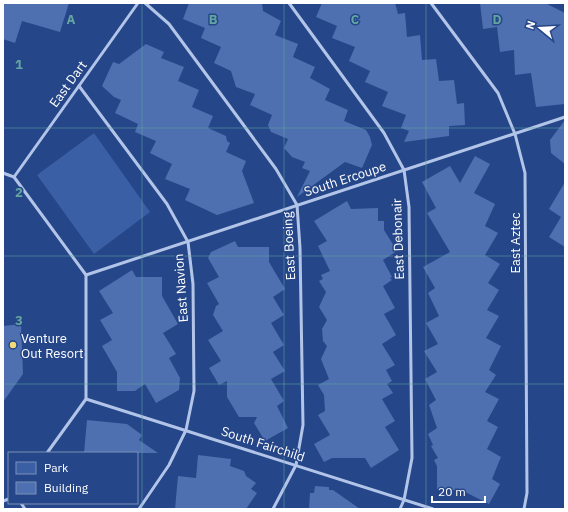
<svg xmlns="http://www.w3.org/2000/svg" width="568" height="512" viewBox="0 0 568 512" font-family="'IBM Plex Sans',sans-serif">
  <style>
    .green { fill: #3a5fa5 }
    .building { fill: #4e70b0 }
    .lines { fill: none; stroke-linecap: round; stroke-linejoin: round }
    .service { stroke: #b2c5e9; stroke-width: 3 }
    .grid { fill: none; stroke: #63a6a1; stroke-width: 1; stroke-opacity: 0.55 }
    .poi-dot { fill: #f2db76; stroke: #254688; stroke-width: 1.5 }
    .labels { text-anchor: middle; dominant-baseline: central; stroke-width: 3; stroke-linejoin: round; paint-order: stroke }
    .street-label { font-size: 13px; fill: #fff; stroke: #254688 }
    .poi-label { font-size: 13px; fill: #fff; stroke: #254688; text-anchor: start }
    .grid-label { font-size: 13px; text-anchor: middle; font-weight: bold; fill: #63a6a1; stroke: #254688; stroke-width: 3; stroke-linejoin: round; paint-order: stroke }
  </style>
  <rect width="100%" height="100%" fill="#254688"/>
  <path class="green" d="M94 133 150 212 94 254 37 175Z"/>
  <g class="building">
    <path d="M3 3H69L60 32 22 21 15 43 3 39Z"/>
    <path d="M189 3H262L263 11 281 21 275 35 298 44 293 57 315 67 310 78 330 89 325 100 348 110 344 121 366 130 370 137 372 145 362 168 345 162 297 197 310 171 302 168 305 162 292 157 284 148 288 139 271 132 268 125 272 115 250 105 255 94 236 87 231 71 214 63 221 47 201 38 205 28 183 19Z"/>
    <path d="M322 3H395L398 14 405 13 407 37 420 35 422 60 436 59 439 81 454 80 457 104 464 103 465 125 449 126V136L404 142 409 131 401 128 406 115 382 106 388 92 365 82 370 71 349 61 355 47 332 38 337 26 316 17Z"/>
    <path d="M480 3H545L565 13V104L536 107 531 73 515 75 514 50 500 52 497 27 483 29Z"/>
    <path d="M146 44 164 52 161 58 184 67 178 81 199 90 192 107 213 116 208 128 226 136 227 141 230 143 226 152 246 161 242 171 254 203 217 215 185 200 190 189 165 179 172 164 150 153 156 141 135 132 138 124 115 113 121 100 114 97 102 86 113 62 119 64Z"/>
    <path d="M565 120V164L551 153 550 140Z"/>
    <path d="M475 156 490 164 474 193 495 204 485 226 498 233 485 255 500 264 488 283 499 290 487 310 499 316 486 338 501 346 489 370 496 375 485 392 499 399 487 421 498 427 487 449 501 457 492 479 500 484 489 504 461 490H437V466L434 460 438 458 431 446 433 445 428 434 437 428 429 405 436 400 425 379 437 372 424 351 438 344 426 323 439 316 428 293 435 288 423 267 450 252 427 213 436 208 422 182 450 166 460 183Z"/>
    <path d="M565 182V247L549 237 561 217 549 209Z"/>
    <path d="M347 201 351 209 378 208V221H384V230L397 251 383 260 392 277 390 278 392 280 383 286 395 308 384 314 396 335 382 344 395 365 386 370 392 381 387 384 393 393 382 399 395 421 385 427 399 450 371 468 365 458H332L324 462 314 444 330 435 318 415 325 411 324 395 318 385 329 379 321 359 327 346 323 341 322 329 327 320 319 307 326 292 319 281 323 279 321 275 330 271 318 246 327 241 314 221Z"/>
    <path d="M235 241 238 247H269V262L285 289 273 297 284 315 271 323 284 345 273 352 285 371 271 379 284 401 277 406 288 428 265 441 254 423 257 417H239L227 397V381L219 385 209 368 221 361 208 340 223 331 213 315 216 306 219 304 207 283 219 277 208 258 211 252Z"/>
    <path d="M132 270 136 277H162V296L178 324 163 333 176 354 169 358 180 378 179 390 156 403 145 384 135 391H117V372L102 346 112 340 100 320 113 313 99 291Z"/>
    <path d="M21 324 23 374 3 402V326Z"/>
    <path d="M87 420 127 424 142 435 139 440 158 453H84Z"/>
    <path d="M198 455 231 459 230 466 244 471 246 476 256 483 251 489 257 493 246 509H175L178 476 196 478Z"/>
    <path d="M315 486 329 487V490H333L360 509H309L310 493H314Z"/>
  </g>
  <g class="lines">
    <g class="service">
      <path d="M145 3 169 24 276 169 297 205 300 248 303 425 296 465 273 509"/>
      <path d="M289 3 384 133 404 170 409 207 412 458 404 500 400 509"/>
      <path d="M431 3 498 93 515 134 525 173 527 493 524 509"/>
      <path d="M79 86 167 204 188 242 193 284 194 391 186 430 169 465 139 509"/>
      <path d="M3 173 14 177 86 275V399L47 453"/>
      <path d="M14 177 138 3"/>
      <path d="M86 275 565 117"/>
      <path d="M86 399 433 509"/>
      <path d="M3 501 9 499"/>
      <path d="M21 503 25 509"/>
    </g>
  </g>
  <path class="grid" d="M142 3V509M284 3V509M426 3V509M3 128H565M3 256H565M3 384H565"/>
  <circle class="poi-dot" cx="13" cy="345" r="4"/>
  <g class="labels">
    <g class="street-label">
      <text transform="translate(68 84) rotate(-54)">East Dart</text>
      <text transform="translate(345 179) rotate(-18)">South Ercoupe</text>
      <text transform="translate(398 239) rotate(-92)">East Debonair</text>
      <text transform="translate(515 243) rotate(-90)">East Aztec</text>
      <text transform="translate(289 246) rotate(-93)">East Boeing</text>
      <text transform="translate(181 288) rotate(-94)">East Navion</text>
      <text transform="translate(263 444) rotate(18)">South Fairchild</text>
    </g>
    <g class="poi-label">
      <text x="21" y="338">Venture<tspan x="21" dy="15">Out Resort</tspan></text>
    </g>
  </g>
  <g class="grid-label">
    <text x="71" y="24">A</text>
    <text x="213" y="24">B</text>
    <text x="355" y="24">C</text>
    <text x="497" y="24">D</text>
    <text x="19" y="69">1</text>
    <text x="19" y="197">2</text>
    <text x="19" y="325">3</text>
  </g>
  <rect width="568" height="512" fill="none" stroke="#ffffff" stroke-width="8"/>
  <rect x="8" y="452" width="130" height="52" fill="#254688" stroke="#7c90b8"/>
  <rect x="16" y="462" width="20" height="12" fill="#3a5fa5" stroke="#7c90b8"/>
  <text x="44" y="472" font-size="12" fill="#ffffff">Park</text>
  <rect x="16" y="482" width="20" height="12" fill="#4e70b0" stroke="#7c90b8"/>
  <text x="44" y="492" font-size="12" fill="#ffffff">Building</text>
  <g transform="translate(540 28) rotate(288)" stroke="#254688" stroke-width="3" paint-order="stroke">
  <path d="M0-3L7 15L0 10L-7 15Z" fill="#ffffff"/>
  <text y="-6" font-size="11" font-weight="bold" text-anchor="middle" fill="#ffffff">N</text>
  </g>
  <path d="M432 496v6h53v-6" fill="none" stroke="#ffffff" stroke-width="2"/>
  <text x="438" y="496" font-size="12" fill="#ffffff" stroke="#254688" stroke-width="3" paint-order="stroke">20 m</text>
</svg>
